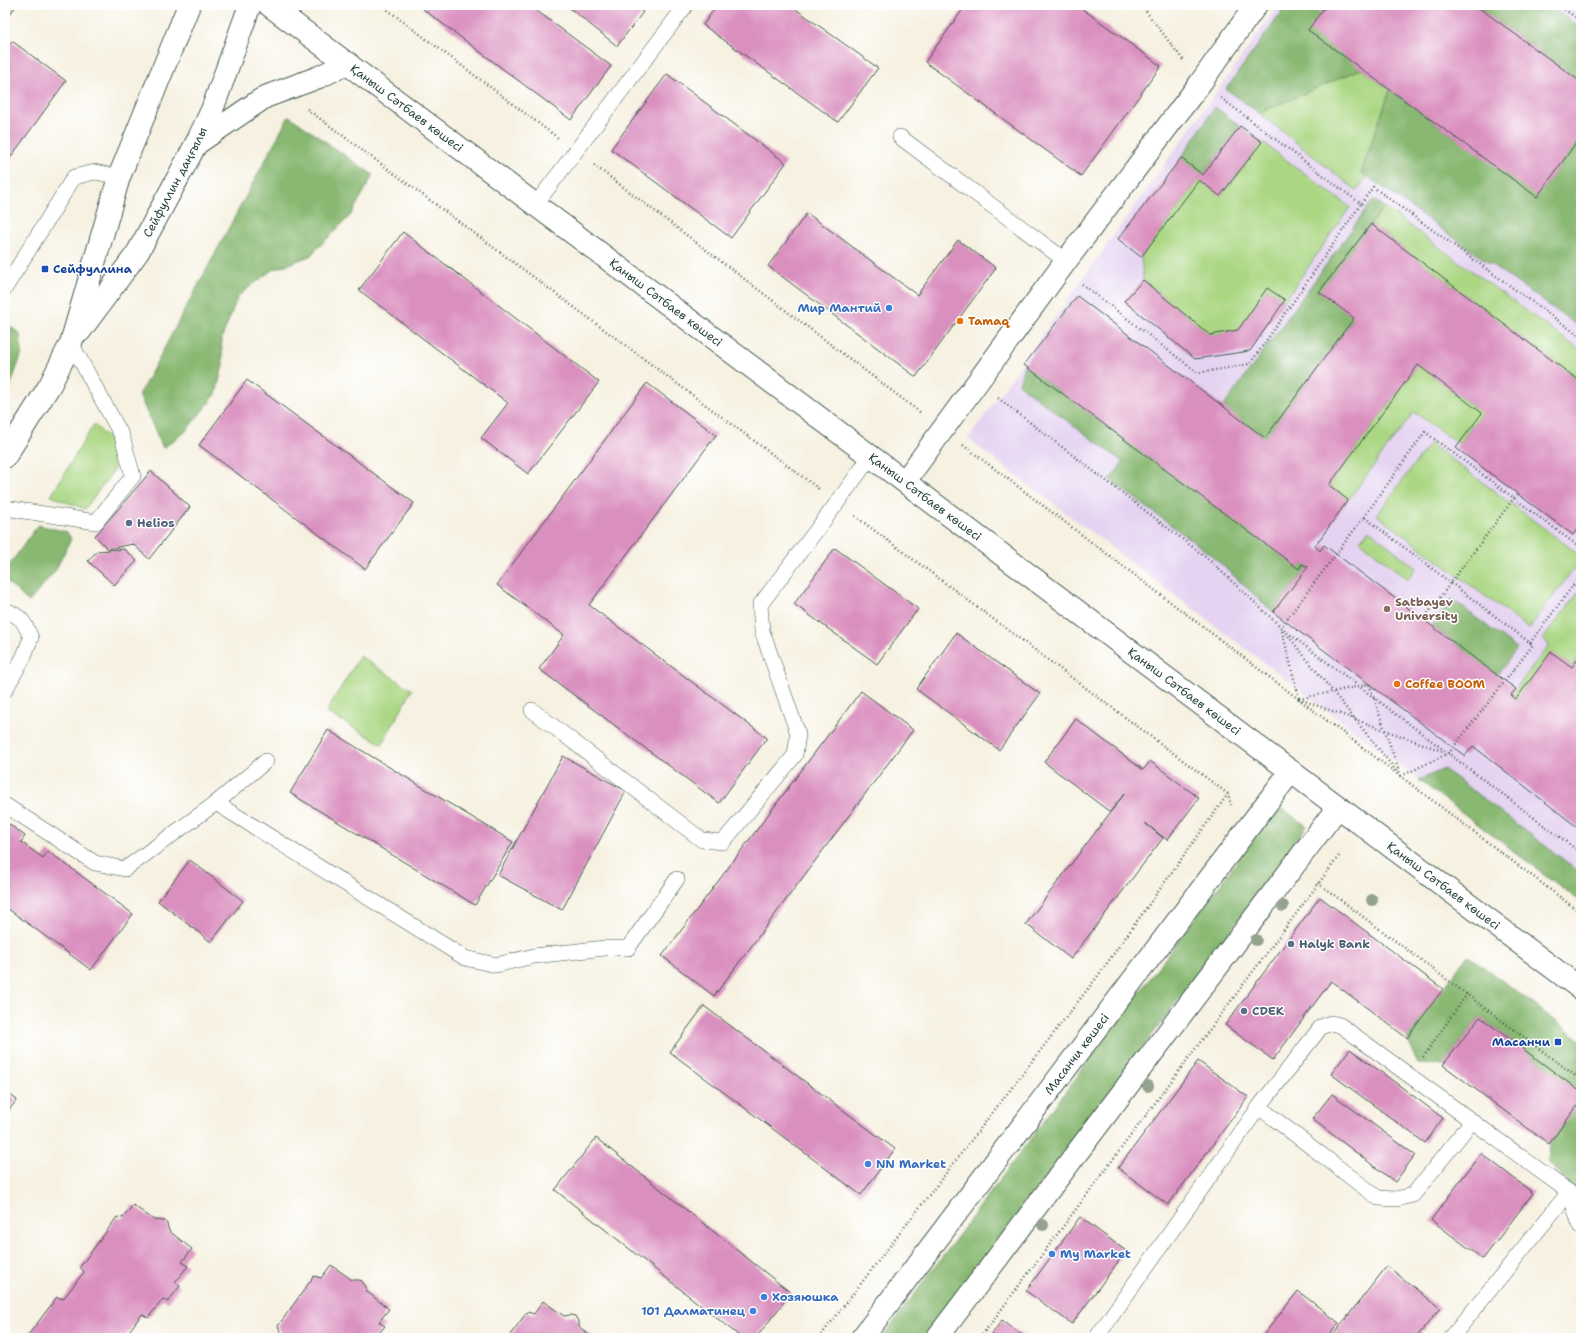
<svg xmlns="http://www.w3.org/2000/svg" width="1586" height="1343" viewBox="0 0 1586 1343" font-family="'Shantell Sans',sans-serif">
  <style>
    .built { fill: #e5d3f1 }
    .green { fill: #abd783; stroke: #658a5c }
    .forest { fill: #88b871; stroke: #547a52 }
    .building { fill: #da90bf }
    .lines { fill: none; stroke-linecap: round; stroke-linejoin: round }
    .service-casing { stroke: #3f584e; stroke-width: 16 }
    .minor-casing { stroke: #3f584e; stroke-width: 24 }
    .secondary-casing { stroke: #3f584e; stroke-width: 24 }
    .path { stroke: #3f584e; stroke-width: 2.5; stroke-dasharray: 1 3; stroke-linecap: butt }
    .service { stroke: #fff; stroke-width: 15 }
    .minor { stroke: #fff; stroke-width: 22 }
    .secondary { stroke: #fff; stroke-width: 22 }
    .tree { fill: #93a38d }
    .transit-dot { fill: #1a4fb4; stroke: #fff; stroke-width: 1.5 }
    .shop-dot { fill: #3f7fe0; stroke: #fff; stroke-width: 1.5 }
    .food-dot { fill: #e8710a; stroke: #fff; stroke-width: 1.5 }
    .service-dot { fill: #5c6f8a; stroke: #fff; stroke-width: 1.5 }
    .education-dot { fill: #8d6e63; stroke: #fff; stroke-width: 1.5 }
    .labels { text-anchor: middle; dominant-baseline: central; stroke-width: 3; stroke-linejoin: round; paint-order: stroke }
    .street-label { font-size: 12px; fill: #1f3d34; stroke: #fff }
    .transit-label { font-size: 12px; font-weight: bold; fill: #164399; stroke: #fff; text-anchor: start }
    .shop-label { font-size: 12px; font-weight: bold; fill: #366cbe; stroke: #fff; text-anchor: start }
    .food-label { font-size: 12px; font-weight: bold; fill: #c56008; stroke: #fff; text-anchor: start }
    .service-label { font-size: 12px; font-weight: bold; fill: #4e5e75; stroke: #fff; text-anchor: start }
    .education-label { font-size: 12px; font-weight: bold; fill: #785e54; stroke: #fff; text-anchor: start }
  </style>
  <rect width="100%" height="100%" fill="#fff"/>
  <filter id="ink" filterUnits="userSpaceOnUse"><feTurbulence type="fractalNoise" baseFrequency=".025" numOctaves="2"/><feDisplacementMap in="SourceGraphic" scale="8" xChannelSelector="R" yChannelSelector="G"/><feConvolveMatrix kernelMatrix="1 2 1 2 8 2 1 2 1" color-interpolation-filters="sRGB"/></filter>
  <filter id="wash" filterUnits="userSpaceOnUse"><feTurbulence type="fractalNoise" baseFrequency=".012" numOctaves="4" result="noise"/><feDisplacementMap in="SourceGraphic" scale="16" xChannelSelector="R" yChannelSelector="G"/><feGaussianBlur stdDeviation="0.9" result="paint"/><feColorMatrix in="noise" values="0 0 0 0 0 0 0 0 0 0 0 0 0 0 0 0 0 1.4 0 .05"/><feComposite in="paint" operator="in"/></filter>
  <g filter="url(#wash)">
    <rect width="100%" height="100%" fill="#f6f1e1"/>
    <path class="built" d="M1279 5H1569L1581 13V902L968 439Z"/>
    <g class="green">
      <path d="M1361 69 1390 90 1362 171 1367 176 1357 191 1259 113Z"/>
      <path d="M1262 142 1350 207 1285 300 1267 288 1238 330 1210 335 1143 280 1141 257 1199 180 1221 196Z"/>
      <path d="M1384 207 1581 351V382L1371 224Z"/>
      <path d="M1418 365 1482 413 1459 444 1414 412 1348 500 1329 485Z"/>
      <path d="M94 424 113 443 114 470 85 509 51 496Z"/>
      <path d="M1430 443 1581 556V559L1529 629 1377 515Z"/>
      <path d="M1369 530 1416 568 1407 579 1360 541Z"/>
      <path d="M1581 589V654L1572 667 1551 652 1516 699 1511 695 1549 645 1543 639Z"/>
      <path d="M360 656 412 690 382 744 326 712Z"/>
    </g>
    <g class="forest">
      <path d="M1287 5H1326L1361 69 1259 113 1226 89Z"/>
      <path d="M1475 5H1548L1581 28V82Z"/>
      <path d="M1390 90 1537 196 1581 136V328L1361 172Z"/>
      <path d="M1215 107 1240 126 1203 175 1181 158Z"/>
      <path d="M289 116 373 175 351 215 310 256 272 270 238 296 221 340 223 365 216 394 185 432 163 448 139 395Z"/>
      <path d="M1373 200 1384 207 1320 292 1354 318 1265 438 1223 407Z"/>
      <path d="M5 322 20 334 22 353 10 387 5 395Z"/>
      <path d="M1024 365 1299 568 1302 564 1308 567 1273 612 1210 554 1110 480 1123 462 1019 385Z"/>
      <path d="M38 525 67 532 71 539 55 571 29 602 5 580V571Z"/>
      <path d="M1452 599 1517 649 1497 675 1432 626Z"/>
      <path d="M1444 769 1581 873V902L1419 780Z"/>
      <path d="M1277 805 1307 826 1285 857 926 1338H882L1256 836Z"/>
      <path d="M1468 955 1581 1040V1092L1480 1017 1443 1065 1418 1064 1407 1038Z"/>
      <path d="M1581 1101V1199L1548 1162 1549 1144Z"/>
    </g>
    <g id="blocks">
      <g class="building">
        <path d="M5 5H17L5 20Z"/>
        <path d="M426 5H529L611 66 571 120 423 9Z"/>
        <path d="M566 5H634L643 12 617 46Z"/>
        <path d="M717 5H790L878 68 838 122 703 25Z"/>
        <path d="M966 5H1077L1161 66 1081 176 925 62Z"/>
        <path d="M1326 5H1475L1581 82V136L1537 197 1308 30Z"/>
        <path d="M12 41 66 81 5 165V50Z"/>
        <path d="M667 74 786 163 731 238 611 149Z"/>
        <path d="M1240 126 1262 142 1220 196 1199 180 1141 257 1118 239 1181 158 1203 175Z"/>
        <path d="M807 213 917 295 958 240 996 268 916 377 768 266Z"/>
        <path d="M1371 224 1581 382V526L1573 535 1456 448 1482 413 1418 365 1329 485 1348 500 1315 546 1320 551 1324 545 1497 675 1516 689 1511 695 1516 699 1551 652 1572 667 1581 654V830L1473 746 1465 756 1273 612 1308 567 1302 564 1299 569 1024 365 1077 296 1265 438 1354 318 1319 292Z"/>
        <path d="M403 232 599 382 528 474 481 438 508 403 359 290Z"/>
        <path d="M1143 280 1210 335 1238 330 1267 288 1285 300 1250 351 1195 359 1124 301Z"/>
        <path d="M247 380 414 503 365 569 199 445Z"/>
        <path d="M647 383 716 435 589 605 767 738 719 803 539 669 564 635 497 585Z"/>
        <path d="M151 471 190 507 149 559 133 544 108 549 95 536Z"/>
        <path d="M835 548 918 609 877 664 794 604Z"/>
        <path d="M124 549 137 561 114 585 88 561 97 551Z"/>
        <path d="M956 633 1040 694 999 750 916 689Z"/>
        <path d="M861 691 913 730 714 996 662 956Z"/>
        <path d="M1076 719 1143 770 1150 761 1199 798 1167 840 1145 823 1163 838 1071 959 1026 924 1125 793 1110 812 1044 762Z"/>
        <path d="M328 730 513 842 475 905 290 793Z"/>
        <path d="M563 756 626 791 562 910 498 875Z"/>
        <path d="M5 821 25 836 21 842 43 858 48 851 133 914 91 970 7 908 5 910Z"/>
        <path d="M190 860 243 901 211 942 158 901Z"/>
        <path d="M1320 897 1443 989 1407 1038 1331 981 1273 1060 1225 1025Z"/>
        <path d="M704 1006 895 1149 861 1195 670 1052Z"/>
        <path d="M1480 1017 1581 1092V1101L1549 1144 1443 1065Z"/>
        <path d="M1350 1049 1443 1118 1425 1143 1331 1074Z"/>
        <path d="M1198 1061 1248 1097 1168 1205 1118 1168Z"/>
        <path d="M5 1091 17 1100 5 1115Z"/>
        <path d="M1332 1094 1415 1155 1395 1182 1312 1119Z"/>
        <path d="M596 1138 791 1293 756 1338H742L555 1190Z"/>
        <path d="M1481 1153 1533 1193 1483 1259 1431 1220Z"/>
        <path d="M133 1205 154 1220 165 1221 167 1224 169 1231 192 1249 182 1262 188 1266 175 1282 180 1286 168 1302 163 1299 148 1318 142 1314 124 1338H26L57 1297 63 1299 84 1272 80 1267 117 1217 123 1218Z"/>
        <path d="M1080 1217 1126 1251 1072 1324 1026 1291Z"/>
        <path d="M331 1265 352 1280H359L362 1281 366 1287V1291L389 1309 379 1322 385 1326 375 1338H276L281 1332 278 1326 314 1276 321 1278Z"/>
        <path d="M1387 1266 1440 1308 1416 1338H1337L1333 1335Z"/>
        <path d="M1298 1291 1339 1323 1327 1338H1261Z"/>
        <path d="M543 1301 564 1316 571 1315 575 1316 579 1323V1327L594 1338H508L527 1312 534 1314Z"/>
        <path d="M1002 1320 1026 1338H989Z"/>
      </g>
    </g>
  </g>
  <g filter="url(#ink)">
    <use href="#blocks" fill-opacity="0" stroke="#3f584e" stroke-width="1"/>
    <g class="lines">
      <g class="service-casing">
        <g id="service">
          <path d="M900 137 1066 261"/>
          <path d="M536 204 686 5"/>
          <path d="M5 288 74 177 95 172 119 177"/>
          <path d="M5 508 96 522 133 476 122 436 71 343"/>
          <path d="M5 610C22 617 24 621 31 638L23 658 5 690"/>
          <path d="M532 710 702 840 723 842 795 755 798 734 762 631 760 605 837 503 871 456"/>
          <path d="M216 803 465 958 496 965 534 956 605 948H628L677 879"/>
          <path d="M5 805 95 863 125 869 216 803 266 761"/>
          <path d="M1472 1121 1569 1192 1581 1228"/>
          <path d="M1096 1338 1259 1107 1321 1027 1331 1023 1340 1025 1472 1121 1413 1195 1396 1199 1378 1198 1259 1107"/>
          <path d="M1451 1338 1569 1192"/>
        </g>
      </g>
      <g class="minor-casing">
        <g id="minor">
          <path d="M905 481 1066 261 1201 82 1256 5"/>
          <path id="s1" d="M862 1338 1291 771"/>
          <path d="M937 1338 1338 807"/>
        </g>
      </g>
      <g class="secondary-casing">
        <g id="secondary">
          <path id="s2" d="M269 5 1581 989"/>
          <path d="M196 144 265 97 319 77 348 63"/>
          <path id="s3" d="M80 331 138 252 196 144 212 110 250 5"/>
          <path d="M5 457 50 385 71 343 119 177 189 5"/>
        </g>
      </g>
      <g class="path">
        <path d="M381 5 558 138"/>
        <path d="M1141 5 1184 61"/>
        <path d="M1558 5 1581 21"/>
        <path d="M1221 98 1361 204 1373 187 1581 337"/>
        <path d="M307 109 819 489"/>
        <path d="M594 165 921 413"/>
        <path d="M1082 284 1198 373 1250 364 1361 204"/>
        <path d="M998 398 1207 558 1281 627 1398 773"/>
        <path d="M963 445 1581 913"/>
        <path d="M855 516 1228 794 1231 805"/>
        <path d="M1364 517 1425 432 1581 548"/>
        <path d="M1423 620 1517 494"/>
        <path d="M1284 630 1581 853"/>
        <path d="M1530 643 1581 575"/>
        <path d="M1299 698 1281 627 1364 517 1533 645 1449 753 1401 776"/>
        <path d="M1299 699 1369 684 1400 774"/>
        <path d="M1302 700 1445 752"/>
        <path d="M1318 883 1581 1080"/>
        <path d="M1423 1057 1467 994"/>
        <path d="M819 1338 1097 977 1228 794"/>
        <path d="M980 1338 1339 856"/>
      </g>
      <use href="#service" class="service"/>
      <use href="#minor" class="minor"/>
      <use href="#secondary" class="secondary"/>
    </g>
    <g class="tree">
      <circle cx="1372" cy="900" r="6"/>
      <circle cx="1283" cy="906" r="6"/>
      <circle cx="1256" cy="940" r="6"/>
      <circle cx="1148" cy="1086" r="6"/>
      <circle cx="1043" cy="1225" r="6"/>
    </g>
  </g>
  <g class="transit-dot">
    <rect x="41" y="265" width="8" height="8" rx="2"/>
    <rect x="1554" y="1038" width="8" height="8" rx="2"/>
  </g>
  <g class="shop-dot">
    <circle cx="889" cy="308" r="4"/>
    <circle cx="868" cy="1164" r="4"/>
    <circle cx="1052" cy="1254" r="4"/>
    <circle cx="764" cy="1297" r="4"/>
    <circle cx="753" cy="1311" r="4"/>
  </g>
  <g class="food-dot">
    <circle cx="960" cy="321" r="4"/>
    <circle cx="1397" cy="684" r="4"/>
  </g>
  <g class="service-dot">
    <circle cx="129" cy="523" r="4"/>
    <circle cx="1291" cy="944" r="4"/>
    <circle cx="1244" cy="1011" r="4"/>
  </g>
  <circle class="education-dot" cx="1387" cy="609" r="4"/>
  <g class="labels">
    <g class="street-label">
      <text stroke="none"><textPath href="#s2" startOffset="172">Қаныш Сәтбаев көшесі</textPath></text>
      <text stroke="none"><textPath href="#s3" startOffset="177">Сейфуллин даңғылы</textPath></text>
      <text stroke="none"><textPath href="#s2" startOffset="496">Қаныш Сәтбаев көшесі</textPath></text>
      <text stroke="none"><textPath href="#s2" startOffset="820">Қаныш Сәтбаев көшесі</textPath></text>
      <text stroke="none"><textPath href="#s2" startOffset="1144">Қаныш Сәтбаев көшесі</textPath></text>
      <text stroke="none"><textPath href="#s2" startOffset="1468">Қаныш Сәтбаев көшесі</textPath></text>
      <text stroke="none"><textPath href="#s1" startOffset="356">Масанчи көшесі</textPath></text>
    </g>
    <g class="transit-label">
      <text x="53" y="269">Сейфуллина</text>
      <text x="1550" y="1042" text-anchor="end">Масанчи</text>
    </g>
    <g class="shop-label">
      <text x="881" y="308" text-anchor="end">Мир Мантий</text>
      <text x="876" y="1164">NN Market</text>
      <text x="1060" y="1254">My Market</text>
      <text x="772" y="1297">Хозяюшка</text>
      <text x="745" y="1311" text-anchor="end">101 Далматинец</text>
    </g>
    <g class="food-label">
      <text x="968" y="321">Tamaq</text>
      <text x="1405" y="684">Coffee BOOM</text>
    </g>
    <g class="service-label">
      <text x="137" y="523">Helios</text>
      <text x="1299" y="944">Halyk Bank</text>
      <text x="1252" y="1011">CDEK</text>
    </g>
    <g class="education-label">
      <text x="1395" y="602">Satbayev<tspan x="1395" dy="14">University</tspan></text>
    </g>
  </g>
  <rect width="1586" height="1343" fill="none" stroke="#fff" stroke-width="20"/>
</svg>
